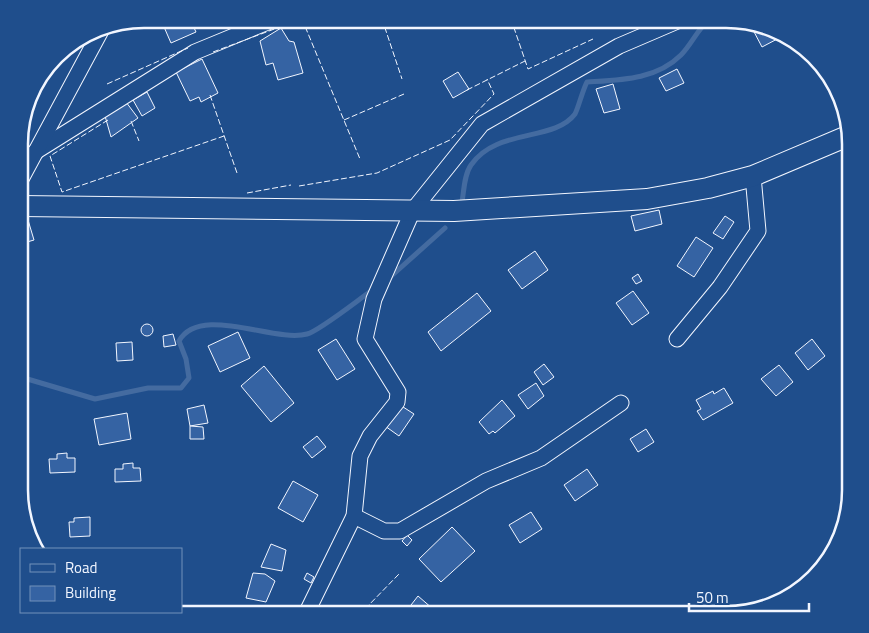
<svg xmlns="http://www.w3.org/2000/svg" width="869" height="633" viewBox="0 0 869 633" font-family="'Titillium Web',sans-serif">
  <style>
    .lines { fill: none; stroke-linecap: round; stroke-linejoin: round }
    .stream { stroke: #446ba0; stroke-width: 5 }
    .building { fill: #3563a3; stroke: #f2f6ff }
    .minor-casing { stroke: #f2f6ff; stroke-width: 17 }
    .secondary-casing { stroke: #f2f6ff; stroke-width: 22 }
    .minor { stroke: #1f4e8c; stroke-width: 15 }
    .secondary { stroke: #1f4e8c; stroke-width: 20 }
    .fence { stroke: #f2f6ff; stroke-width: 1; stroke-dasharray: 6 2.5; stroke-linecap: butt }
    .rim { fill: none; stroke: #f2f6ff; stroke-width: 2.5 }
  </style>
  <rect width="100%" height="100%" fill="#1f4e8c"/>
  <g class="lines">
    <g class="stream">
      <path d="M462 202C464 191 464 175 471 165 496 128 554 142 575 114 578 109 583 89 587 82 620 80 656 80 681 55 692 44 698 28 710 19"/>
      <path d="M388 279 445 228"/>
      <path d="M20 384 24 378 95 399 148 388H181L189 378 186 359 179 341C200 304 274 343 307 334 319 331 358 300 371 291"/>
    </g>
  </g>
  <g class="building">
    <path d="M165 19H190L196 32 171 43 161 20Z"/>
    <path d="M755 27 781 37 762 47 752 28Z"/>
    <path d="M281 28 289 41 294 42 303 73 278 80 273 63 266 65 260 41Z"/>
    <path d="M202 59 218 93 201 102 199 97 190 101 176 72Z"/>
    <path d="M52 61 55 63 40 91 33 88 35 81Z"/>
    <path d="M677 69 684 83 666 91 659 78Z"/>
    <path d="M458 72 469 89 453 98 443 81Z"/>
    <path d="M613 84 620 109 604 113 596 89Z"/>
    <path d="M147 92 155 108 142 116 133 100Z"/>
    <path d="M126 102 138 118 111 137 105 116Z"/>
    <path d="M659 210 662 224 635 231 631 216Z"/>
    <path d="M725 216 734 222 723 239 713 233Z"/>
    <path d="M28 220 34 240 20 244V223Z"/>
    <path d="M696 237 713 248 694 277 677 266Z"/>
    <path d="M23 250 27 263 20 266V251Z"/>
    <path d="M535 251 548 270 522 289 508 270Z"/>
    <path d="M638 274 642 281 636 284 632 278Z"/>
    <path d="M633 291 649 313 632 325 616 303Z"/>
    <path d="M477 293 491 311 441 351 428 332Z"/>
    <circle cx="147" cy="330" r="6"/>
    <path d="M238 332 250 358 220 372 208 346Z"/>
    <path d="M173 334 176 345 164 347 163 336Z"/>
    <path d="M336 339 355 369 337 380 318 350Z"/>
    <path d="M812 339 825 356 808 370 795 353Z"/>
    <path d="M132 342 133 360 117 361 116 343Z"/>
    <path d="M544 364 554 377 543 385 534 372Z"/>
    <path d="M779 365 793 382 776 396 761 379Z"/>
    <path d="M264 366 294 403 271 422 241 386Z"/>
    <path d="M536 383 544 396 528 409 518 395Z"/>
    <path d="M724 388 733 403 703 420 697 411 701 409 696 400 713 391 714 394Z"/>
    <path d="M502 400 515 416 495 433 493 431 489 434 479 422Z"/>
    <path d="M204 405 208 423 190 426 187 409Z"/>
    <path d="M400 405 414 414 399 436 385 426Z"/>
    <path d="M127 413 131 439 99 445 94 419Z"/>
    <path d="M190 426 203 427 204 439H190Z"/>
    <path d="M646 429 654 442 638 452 630 439Z"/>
    <path d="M317 436 326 447 312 458 303 447Z"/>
    <path d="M67 453V458H75V472L50 473 49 459H57V454Z"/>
    <path d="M133 463V468H140L141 481 115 482V469H123V464Z"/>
    <path d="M587 469 598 485 575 501 564 485Z"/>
    <path d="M293 481 318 495 303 522 278 508Z"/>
    <path d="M531 512 542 529 520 543 509 525Z"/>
    <path d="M28 513 35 549 22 514Z"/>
    <path d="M90 517V536L70 537 69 522H74V518Z"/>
    <path d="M452 527 475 551 441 582 419 559Z"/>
    <path d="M407 535 412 540 407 546 402 541Z"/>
    <path d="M271 544 286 550 282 571 261 567Z"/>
    <path d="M253 573 265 574 275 581 266 602 246 598Z"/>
    <path d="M307 573 314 577 311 583 304 579Z"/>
    <path d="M418 596 433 609 428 614H404Z"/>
    <path d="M151 612H181L180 614H150Z"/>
  </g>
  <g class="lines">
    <g class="minor-casing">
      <g id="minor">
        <path d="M35 152 195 52 275 19"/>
        <path d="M20 181 104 25"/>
        <path d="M677 339 720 287 758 231 753 176"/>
        <path d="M354 516 384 531H400L486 481 541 458 621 403"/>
        <path d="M306 614 354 516 360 456 370 436 397 402 398 392 365 339 374 299 413 210 482 124 619 46 682 19"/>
      </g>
    </g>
    <g class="secondary-casing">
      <path id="secondary" d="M20 206 454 211 647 199 708 188 753 176 850 135"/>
    </g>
    <use href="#minor" class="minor"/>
    <use href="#secondary" class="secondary"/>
    <g class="fence">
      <path d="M302 19 360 159"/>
      <path d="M382 19 402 79"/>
      <path d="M511 19 528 69 593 39"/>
      <path d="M241 25 255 19"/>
      <path d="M213 52 301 19"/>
      <path d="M107 84 188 48"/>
      <path d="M467 90 525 61"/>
      <path d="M210 95 237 173"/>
      <path d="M108 120 50 156 62 192 224 136"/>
      <path d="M344 120 404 94"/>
      <path d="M131 121 139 141"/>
      <path d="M299 186 377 173 450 140 494 94 487 79"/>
      <path d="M247 193 291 185"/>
      <path d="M365 609 399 574"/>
      <path d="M444 614 447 611"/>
    </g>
  </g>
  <path d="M0 0H869V633H0ZM144 28H726A116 116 0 0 1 842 144V490A116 116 0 0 1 726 606H144A116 116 0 0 1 28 490V144A116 116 0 0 1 144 28Z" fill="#1f4e8c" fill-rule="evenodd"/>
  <path class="rim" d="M144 28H726A116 116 0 0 1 842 144V490A116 116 0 0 1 726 606H144A116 116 0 0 1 28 490V144A116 116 0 0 1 144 28Z"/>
  <rect x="20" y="548" width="162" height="65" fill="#1f4e8c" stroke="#7391ba"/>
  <rect x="30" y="564" width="25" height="8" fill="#1f4e8c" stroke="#7391ba"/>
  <text x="65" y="573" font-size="15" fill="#f2f6ff">Road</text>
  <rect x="30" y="586" width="25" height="15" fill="#3563a3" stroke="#7391ba"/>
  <text x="65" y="598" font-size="15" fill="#f2f6ff">Building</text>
  <path d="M689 603v8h120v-8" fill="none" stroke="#f2f6ff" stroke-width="2.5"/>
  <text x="696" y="603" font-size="15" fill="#f2f6ff" stroke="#1f4e8c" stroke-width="4" paint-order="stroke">50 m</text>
</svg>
